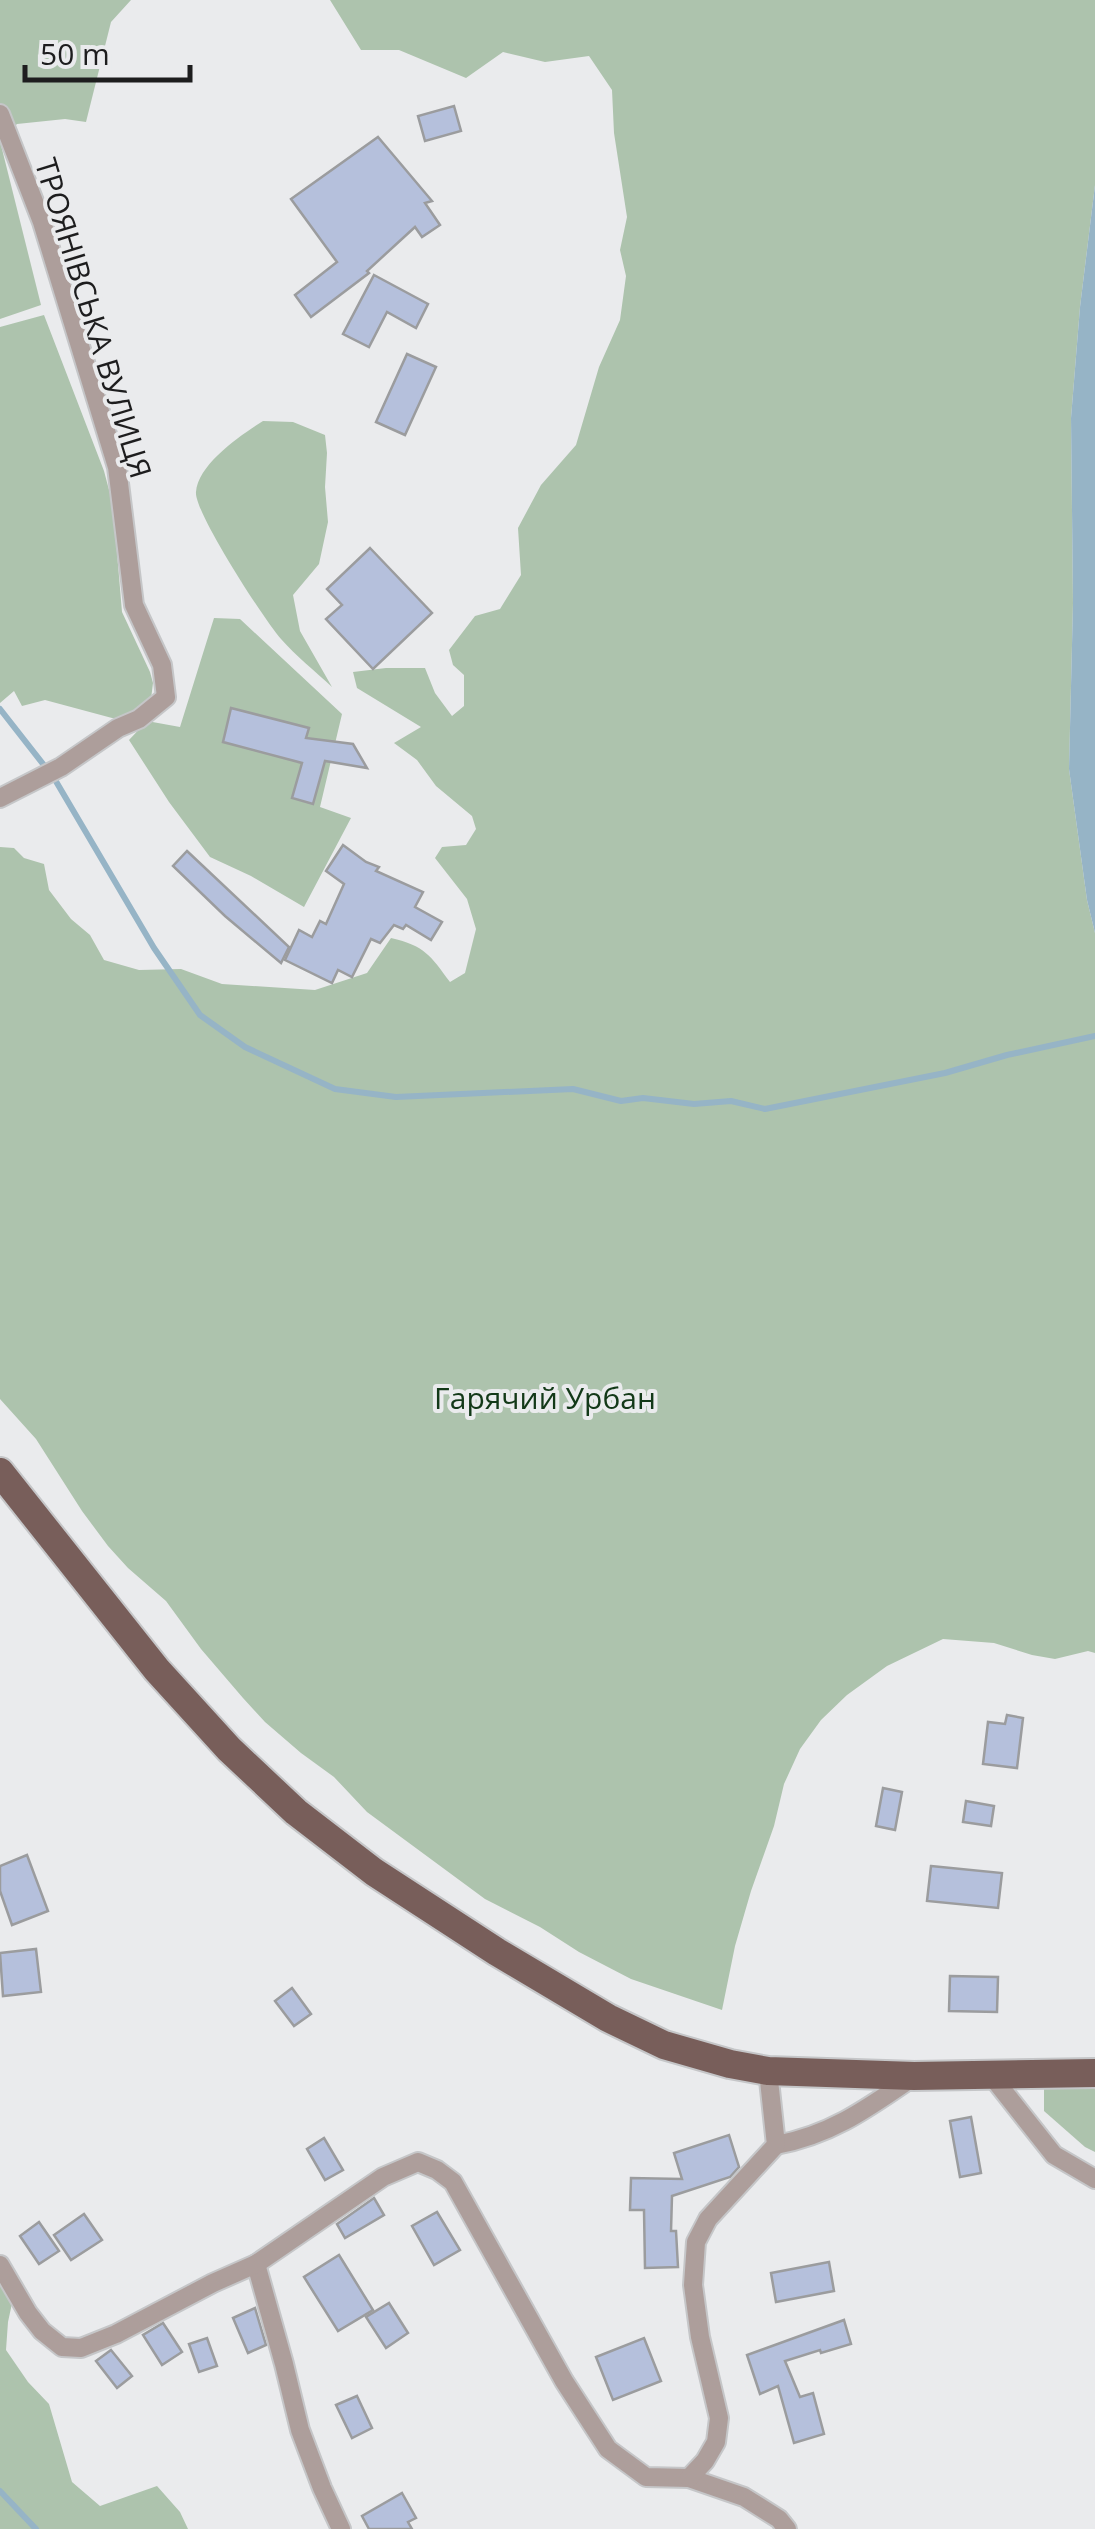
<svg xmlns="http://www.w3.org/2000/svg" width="1095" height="2529" viewBox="0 0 1095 2529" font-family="'Open Sans',sans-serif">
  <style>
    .green { fill: #adc3ad }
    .water { fill: #96b4c6 }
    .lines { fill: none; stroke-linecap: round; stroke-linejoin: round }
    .stream { stroke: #96b4c6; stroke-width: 6 }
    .building { fill: #b5c0dc; stroke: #9b9c9e; stroke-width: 2.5 }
    .minor-casing { stroke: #c5c6c8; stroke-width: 22 }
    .primary-casing { stroke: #c5c6c8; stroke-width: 32 }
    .minor { stroke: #ad9e9b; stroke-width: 18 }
    .primary { stroke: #785e5a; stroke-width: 28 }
    .labels { text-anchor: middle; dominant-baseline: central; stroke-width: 8; stroke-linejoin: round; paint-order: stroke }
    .street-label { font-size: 30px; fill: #1d1d1e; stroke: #eaebed }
    .park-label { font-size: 30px; fill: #133918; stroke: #eaebed }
  </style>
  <rect width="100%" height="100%" fill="#eaebed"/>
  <g class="green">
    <path d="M0 0H131L111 22 86 122 65 119 17 124 0 141 41 305 0 319Z"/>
    <path d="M330 0H1095V185L1080 307 1071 418 1073 603 1069 769 1087 900 1095 933V1653L1088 1651 1055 1659 1032 1655 994 1643 943 1639 887 1666 847 1695 821 1720 800 1749 784 1784 774 1826 751 1891 735 1946 722 2010 631 1979 579 1952 540 1927 485 1899 367 1812 334 1777 301 1753 265 1722 243 1698 201 1649 166 1601 128 1568 108 1546 82 1511 36 1439 0 1399V847L14 848 24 858 44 864 49 890 71 919 90 935 104 960 139 970 181 969 222 984 315 990 367 973 391 938C425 946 430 955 450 982L465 973 476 929 467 899 435 858 442 847 466 845 476 829 472 816 436 786 417 760 394 743 421 727 357 688 353 672 386 668H425L435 693 452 716 464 706V675L453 665 449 650 475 616 500 609 521 575 518 528 541 485 576 445 599 367 620 320 626 276 620 250 627 217 614 133 612 90 589 56 545 62 503 52 466 78 399 50H361Z"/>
    <path d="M44 315 104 471 113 505 122 612 150 672 153 683 151 699 139 711 120 718H112L45 700 22 706 14 691 0 703V327Z"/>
    <path d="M263 421 293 422 325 435 327 453 325 487 328 522 319 564 293 595 300 631 332 687C315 671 296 656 281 639 265 621 194 512 196 492 198 464 241 435 263 421Z"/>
    <path d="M214 618 240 619 342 714 320 807 351 818 304 907 251 876 210 857 169 802 129 740 147 721 180 727Z"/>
    <path d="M1044 2084 1095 2086V2152L1085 2147 1044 2111Z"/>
    <path d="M0 2272 14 2294 8 2322 6 2350 28 2382 49 2404 72 2482 100 2506 157 2486 180 2512 188 2529H0Z"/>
  </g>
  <path class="water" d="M1095 185V933L1087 900 1069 769 1073 603 1071 418 1080 307Z"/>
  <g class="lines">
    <g class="stream">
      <path d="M0 709 54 778 154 948 200 1015 245 1047 335 1089 396 1097 573 1089 621 1101 643 1098 694 1104 731 1101 765 1109 945 1073 1007 1055 1095 1036"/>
      <path d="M0 2491 36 2529"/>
    </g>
  </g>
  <g class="building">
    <path d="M454 106 461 131 425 141 418 116Z"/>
    <path d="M378 137 432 201 425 203 440 225 422 237 415 227 367 271 369 273 311 317 295 295 337 262 291 199Z"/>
    <path d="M374 275 428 304 416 328 387 312 369 347 343 334Z"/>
    <path d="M407 354 436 367 405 435 376 422Z"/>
    <path d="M370 548 432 613 373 669 326 619 342 605 327 589Z"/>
    <path d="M231 708 309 728 306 738 353 744 367 768 325 761 313 804 292 798 302 763 223 742Z"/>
    <path d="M343 845 366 862 379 867 376 871 423 892 415 907 442 922 431 940 406 925 403 929 394 925 380 943 371 939 352 977 338 970 332 983 285 960 299 930 312 937 320 921 326 924 344 884 326 871Z"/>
    <path d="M187 851 289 947 281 963 225 916 173 866Z"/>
    <path d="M1007 1715 1023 1718 1017 1768 983 1764 988 1722 1005 1724Z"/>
    <path d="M883 1788 902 1792 895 1830 876 1826Z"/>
    <path d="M966 1801 994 1806 991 1826 963 1822Z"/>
    <path d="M27 1855 48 1911 12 1925 0 1891V1866Z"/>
    <path d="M931 1866 1002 1873 998 1908 927 1901Z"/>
    <path d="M36 1949 41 1992 3 1996 0 1953Z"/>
    <path d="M950 1976 998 1977 997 2012 949 2011Z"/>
    <path d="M292 1988 311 2014 294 2026 275 2001Z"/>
    <path d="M971 2117 981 2173 960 2177 950 2121Z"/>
    <path d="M729 2135 739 2167 730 2177 672 2196 671 2231H676L678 2267 645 2268 644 2210H630L631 2178 682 2179 674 2153Z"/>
    <path d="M324 2138 343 2170 325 2180 307 2149Z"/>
    <path d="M374 2198 384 2215 345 2238 337 2224Z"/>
    <path d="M437 2212 460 2250 434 2265 412 2226Z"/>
    <path d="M84 2214 102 2240 71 2260 54 2235Z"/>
    <path d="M39 2222 59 2251 39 2264 20 2236Z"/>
    <path d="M339 2255 373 2310 338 2331 304 2277Z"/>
    <path d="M829 2262 834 2291 776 2302 771 2273Z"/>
    <path d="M389 2303 408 2333 386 2348 366 2317Z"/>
    <path d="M255 2308 266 2345 248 2353 233 2318Z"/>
    <path d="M844 2320 851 2344 821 2353 820 2350 785 2361 800 2397 813 2393 824 2434 794 2443 778 2386 760 2394 747 2355Z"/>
    <path d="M163 2323 182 2352 162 2365 143 2335Z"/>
    <path d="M207 2338 217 2366 199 2372 189 2344Z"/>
    <path d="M644 2338 661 2381 613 2400 596 2357Z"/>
    <path d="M111 2350 132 2376 117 2388 96 2361Z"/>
    <path d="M357 2396 372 2428 352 2438 336 2405Z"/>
    <path d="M402 2493 416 2518 408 2522 412 2529H369L362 2516Z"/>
  </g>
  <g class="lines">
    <g class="minor-casing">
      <g id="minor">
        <path d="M0 114 42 222 117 467 134 605 162 665 166 697 139 719 118 728 61 767 0 798"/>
        <path d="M990 2074 1054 2155 1095 2179"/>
        <path d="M776 2145C831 2135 868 2108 913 2077"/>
        <path d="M256 2264 284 2364 300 2430 322 2488 341 2529"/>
        <path d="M0 2265 28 2313 42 2331 62 2347 81 2348 116 2334 213 2283 256 2264 383 2177 418 2162 437 2170 453 2182 564 2381 608 2449 646 2477 689 2478 744 2497 779 2519 787 2529"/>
        <path d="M689 2478 705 2461 716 2442 719 2418 700 2337 693 2285 696 2242 708 2219 776 2145 768 2071"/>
      </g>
    </g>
    <g class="primary-casing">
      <path id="primary" d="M0 1472 157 1670 229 1749 296 1812 374 1872 497 1952 608 2018 664 2045 730 2064 768 2071 914 2076 1095 2073"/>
    </g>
    <use href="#minor" class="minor"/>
    <use href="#primary" class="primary"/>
  </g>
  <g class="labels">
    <g class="street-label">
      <text transform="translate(94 318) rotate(73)">ТРОЯНІВСЬКА ВУЛИЦЯ</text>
    </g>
    <g class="park-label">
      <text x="545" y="1397">Гарячий Урбан</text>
    </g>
  </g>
  <path d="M25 65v15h165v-15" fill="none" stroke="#1d1d1e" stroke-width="5"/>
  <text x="40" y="65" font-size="30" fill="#1d1d1e" stroke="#eaebed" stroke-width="8" paint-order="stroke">50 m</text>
</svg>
